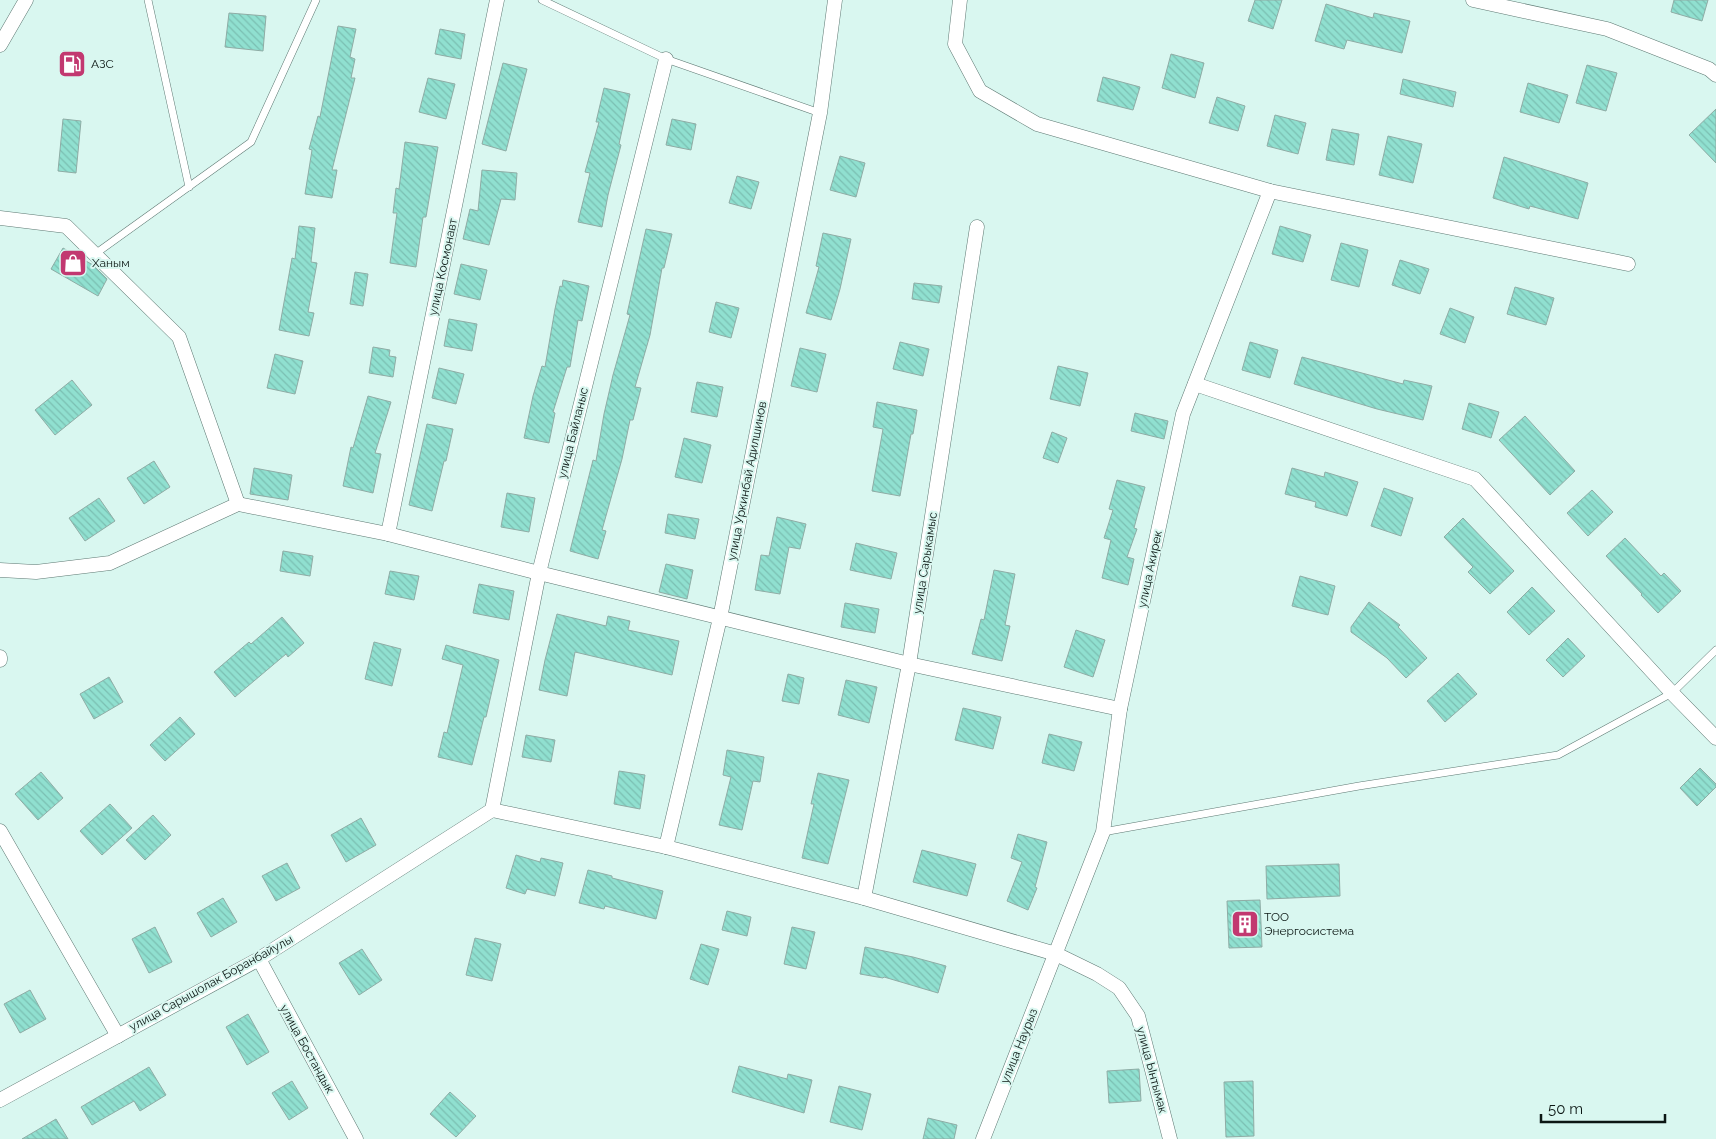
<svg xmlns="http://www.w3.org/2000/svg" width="1716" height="1139" viewBox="0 0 1716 1139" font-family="Raleway,sans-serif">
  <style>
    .building { fill: url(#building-back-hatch); stroke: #8faca5 }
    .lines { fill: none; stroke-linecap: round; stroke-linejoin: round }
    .service-casing { stroke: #5e7973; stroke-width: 8 }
    .minor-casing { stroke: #5e7973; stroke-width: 15 }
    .service { stroke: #fff; stroke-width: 7 }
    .minor { stroke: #fff; stroke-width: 14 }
    .labels { text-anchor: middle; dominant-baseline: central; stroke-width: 4; stroke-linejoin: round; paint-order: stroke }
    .poi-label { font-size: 12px; fill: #0c1714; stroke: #d9f7f0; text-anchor: start }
    .street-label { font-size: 12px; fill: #0c1714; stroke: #d9f7f0 }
  </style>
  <defs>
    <pattern id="building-back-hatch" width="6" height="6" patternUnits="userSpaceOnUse" patternTransform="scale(1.25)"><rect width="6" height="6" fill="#90e0d0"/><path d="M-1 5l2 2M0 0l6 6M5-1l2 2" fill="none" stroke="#7bbfb2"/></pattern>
  </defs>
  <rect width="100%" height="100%" fill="#d9f7f0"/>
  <g class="building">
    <path d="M1255 0H1282L1273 29 1248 21Z"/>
    <path d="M1674 0H1708L1702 21 1671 12Z"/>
    <path d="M1326 4 1373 18 1374 13 1410 21 1402 53 1347 40 1344 49 1315 41Z"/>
    <path d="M229 13 266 16 263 51 225 47Z"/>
    <path d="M338 26 356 29 350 57 355 59 351 78H355L332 170H337L332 198 305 194 312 150 309 149 318 116 320 117Z"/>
    <path d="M440 29 465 34 461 59 435 54Z"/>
    <path d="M63 51 83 52 82 76 62 75Z"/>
    <path d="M1171 54 1204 63 1195 98 1162 88Z"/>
    <path d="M503 63 527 69 506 151 482 144Z"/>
    <path d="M1587 65 1617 73 1606 111 1576 103Z"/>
    <path d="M1103 77 1140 87 1133 110 1097 101Z"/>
    <path d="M428 78 455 84 446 119 419 112Z"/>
    <path d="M1403 79 1456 92 1453 107 1400 94Z"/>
    <path d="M1528 83 1568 95 1559 123 1520 112Z"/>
    <path d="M604 88 630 94 619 144 621 145 608 195 602 227 578 222 590 173 585 172 599 122H596Z"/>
    <path d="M1217 97 1245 106 1238 131 1209 123Z"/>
    <path d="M1716 109V163L1689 135Z"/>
    <path d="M1275 115 1306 123 1298 154 1267 146Z"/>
    <path d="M63 119 81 121 76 173 58 171Z"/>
    <path d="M672 119 696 124 691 150 666 145Z"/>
    <path d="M1332 129 1359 134 1354 165 1326 160Z"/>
    <path d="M1388 136 1422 144 1413 183 1379 175Z"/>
    <path d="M405 142 438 147 426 217H423L416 267 390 263 397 213H393L396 188 399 189Z"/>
    <path d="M840 156 865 163 856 197 830 190Z"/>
    <path d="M1504 157 1588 183 1578 219 1530 206 1529 209 1493 198Z"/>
    <path d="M482 170 517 173 515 200 501 199 489 245 463 239 470 209 478 211Z"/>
    <path d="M737 176 759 182 751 209 729 203Z"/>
    <path d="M299 226 315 228 311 262 317 263 308 312 314 313 309 336 279 330 292 258 295 259Z"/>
    <path d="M1280 226 1311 235 1303 262 1272 254Z"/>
    <path d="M646 229 672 234 664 268H662L650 335 635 387 641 388 633 420H630L622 459 602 530 606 531 598 559 570 551 593 460 596 461 604 414 613 375 630 315 627 314Z"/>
    <path d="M823 233 851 239 840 289 831 320 806 313 819 267 816 266Z"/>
    <path d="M1341 243 1368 250 1359 287 1331 280Z"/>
    <path d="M63 248 93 265 107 279 98 296 51 269Z"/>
    <path d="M1400 260 1429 269 1420 294 1392 285Z"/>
    <path d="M461 264 487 270 480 300 454 294Z"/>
    <path d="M355 272 368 274 363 306 350 304Z"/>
    <path d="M563 280 589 286 582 321 578 320 570 367H567L553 412 555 413 549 443 524 438 533 396 542 366 545 367 555 309 560 286 562 287Z"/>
    <path d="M914 283 942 286 939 303 912 299Z"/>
    <path d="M1515 287 1554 298 1546 325 1507 314Z"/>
    <path d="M716 302 739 308 731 338 709 332Z"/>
    <path d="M1450 308 1474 317 1465 343 1440 334Z"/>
    <path d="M449 319 477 324 472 351 444 346Z"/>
    <path d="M900 342 929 349 923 376 893 369Z"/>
    <path d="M1250 342 1278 350 1270 378 1242 370Z"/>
    <path d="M373 347 390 350 389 356 396 357 393 377 369 373Z"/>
    <path d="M800 348 826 354 817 392 791 386Z"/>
    <path d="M275 354 303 361 295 394 267 388Z"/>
    <path d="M1302 357 1403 384 1404 380 1432 386 1423 420 1377 409 1294 384Z"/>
    <path d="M1058 366 1088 373 1080 406 1050 399Z"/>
    <path d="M439 368 464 374 456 404 432 398Z"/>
    <path d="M72 380 92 405 55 435 35 410Z"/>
    <path d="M697 382 723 387 717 417 691 412Z"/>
    <path d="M368 396 391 402 375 453 381 454 373 493 343 486 351 447 353 448Z"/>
    <path d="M877 402 917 410 913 434H911L900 496 872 491 883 429 873 427Z"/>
    <path d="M1469 403 1499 412 1491 438 1462 429Z"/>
    <path d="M1135 413 1168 421 1164 439 1131 431Z"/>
    <path d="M1525 416 1575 471 1550 495 1499 440Z"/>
    <path d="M427 424 453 429 446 461H444L432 511 409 505Z"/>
    <path d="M1052 432 1067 438 1058 463 1043 458Z"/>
    <path d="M684 438 711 445 702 483 675 477Z"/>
    <path d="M154 461 170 487 144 504 127 478Z"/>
    <path d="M254 468 292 475 288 500 250 494Z"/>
    <path d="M1292 468 1324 477 1325 472 1358 482 1347 516 1315 507 1316 502 1285 494Z"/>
    <path d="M1117 480 1145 487 1134 528 1137 529 1127 557 1134 559 1128 585 1102 578 1111 540 1104 538 1113 510 1109 509Z"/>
    <path d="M1384 488 1413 498 1401 536 1371 526Z"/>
    <path d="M1592 490 1613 512 1588 536 1567 513Z"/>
    <path d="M507 493 535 498 529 532 501 527Z"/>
    <path d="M99 498 115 521 85 541 69 518Z"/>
    <path d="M668 514 699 519 695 539 665 533Z"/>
    <path d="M777 517 806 524 800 549 789 547 780 594 755 590 761 555 769 556Z"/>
    <path d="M1463 518 1514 571 1490 594 1468 572 1473 567 1444 537Z"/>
    <path d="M1625 538 1661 576 1664 573 1681 591 1658 613 1641 595 1642 594 1606 556Z"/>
    <path d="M856 543 897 553 891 579 850 570Z"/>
    <path d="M283 551 313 556 310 576 280 571Z"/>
    <path d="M666 564 693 570 687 599 659 592Z"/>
    <path d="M994 570 1015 574 1005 625 1010 626 1002 661 972 654 981 619 984 620Z"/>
    <path d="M390 571 419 576 414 600 385 594Z"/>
    <path d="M1300 576 1335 586 1328 615 1292 606Z"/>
    <path d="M479 584 514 591 509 620 473 613Z"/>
    <path d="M1532 587 1555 611 1529 635 1507 612Z"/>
    <path d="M1369 602 1400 625 1398 627 1427 658 1406 678 1387 658 1351 632V627Z"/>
    <path d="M845 603 879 609 875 633 841 627Z"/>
    <path d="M557 614 606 626 608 616 630 621 628 630 679 641 672 675 575 652 567 696 539 690 545 660Z"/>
    <path d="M282 617 304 643 288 657 286 654 235 697 214 672 249 642 251 644Z"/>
    <path d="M1076 630 1105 640 1093 677 1064 667Z"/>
    <path d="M1568 638 1585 656 1563 677 1546 660Z"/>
    <path d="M374 642 401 649 392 686 365 679Z"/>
    <path d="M446 645 499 660 486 717H484L472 765 438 757 444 732 447 733 463 665 442 659Z"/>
    <path d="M1458 673 1477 694 1445 722 1427 701Z"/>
    <path d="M788 674 804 678 799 704 782 701Z"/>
    <path d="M109 677 123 702 94 719 80 694Z"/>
    <path d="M846 680 877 687 869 723 838 715Z"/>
    <path d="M963 708 1001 717 993 749 955 740Z"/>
    <path d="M180 717 195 734 165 761 150 745Z"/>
    <path d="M1049 734 1082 742 1074 771 1042 763Z"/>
    <path d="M526 735 555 740 551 762 522 757Z"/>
    <path d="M727 750 764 757 760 782 753 781 742 830 719 825 731 777 723 775Z"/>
    <path d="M1700 768 1716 784V787L1697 806 1680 788Z"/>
    <path d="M619 771 645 775 640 809 614 804Z"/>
    <path d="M41 772 63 798 38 820 15 794Z"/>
    <path d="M818 773 849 780 828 864 802 858 814 804H811Z"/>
    <path d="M110 804 132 828 102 855 80 831Z"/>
    <path d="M153 815 171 835 145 860 126 840Z"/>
    <path d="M361 818 376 845 346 862 331 835Z"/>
    <path d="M1018 834 1047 842 1035 887 1037 888 1028 910 1007 901 1022 862 1011 858Z"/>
    <path d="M922 850 976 864 967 896 913 882Z"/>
    <path d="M516 855 540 862 541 858 563 863 555 896 527 889 525 894 506 888Z"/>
    <path d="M287 863 300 888 276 901 262 876Z"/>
    <path d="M1339 864 1340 896 1267 899 1266 866Z"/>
    <path d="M588 870 612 876V878L663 891 656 919 605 906 604 909 579 903Z"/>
    <path d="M223 898 237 922 211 937 197 913Z"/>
    <path d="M1260 900 1262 947 1229 948 1227 901Z"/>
    <path d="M727 911 751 917 747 936 722 930Z"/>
    <path d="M155 927 172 962 149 973 132 939Z"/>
    <path d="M792 927 815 932 806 969 784 964Z"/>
    <path d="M475 938 501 944 492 981 466 975Z"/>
    <path d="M701 944 719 949 708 985 690 979Z"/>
    <path d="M865 947 913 957 946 966 938 993 884 977 883 978 860 974Z"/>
    <path d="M362 949 382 980 359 995 339 963Z"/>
    <path d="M30 990 46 1019 20 1033 4 1004Z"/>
    <path d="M248 1014 269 1052 247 1065 226 1027Z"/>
    <path d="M739 1066 787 1079 788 1074 812 1080 804 1113 732 1092Z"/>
    <path d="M149 1067 166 1095 140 1111 134 1101 92 1125 81 1107Z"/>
    <path d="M1139 1069 1141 1101 1109 1103 1107 1071Z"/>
    <path d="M292 1081 308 1108 289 1120 272 1093Z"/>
    <path d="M1253 1081 1254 1136 1226 1137 1224 1082Z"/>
    <path d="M839 1086 871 1094 862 1130 830 1122Z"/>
    <path d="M450 1092 476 1116 456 1137 430 1114Z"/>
    <path d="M928 1118 957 1125 954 1139H923Z"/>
    <path d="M56 1119 68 1139H22Z"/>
  </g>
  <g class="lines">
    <g class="service-casing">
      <g id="service">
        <path d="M148 0 189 187"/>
        <path d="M542 0 666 59 820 113"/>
        <path d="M95 254 251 142 316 0"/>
        <path d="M1103 832 1359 786 1558 755 1672 693 1716 650"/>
      </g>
    </g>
    <g class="minor-casing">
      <g id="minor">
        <path d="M960 0 955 44 980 91 1037 124 1270 191 1628 264"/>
        <path d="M1473 0 1607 29 1709 69 1716 75"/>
        <path d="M0 45 26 0"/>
        <path d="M0 218 66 226 179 337 238 504"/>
        <path d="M1195 384 1475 479 1672 693 1716 738"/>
        <path d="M388 534 497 0"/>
        <path d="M0 570 36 572 110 563 238 504 388 534 539 573 909 664 1120 709"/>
        <path d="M0 657V660"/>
        <path d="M492 810 666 847 864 898 1056 954 1097 974 1119 988 1138 1016 1170 1139"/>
        <path d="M492 810 539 573 666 59"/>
        <path d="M0 831 118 1036"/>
        <path d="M666 847 720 618 820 113 835 0"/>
        <path d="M864 898 909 664 977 227"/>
        <path d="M259 959 356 1139"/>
        <path d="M0 1100 259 959 492 810"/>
        <path d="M983 1139 1103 832 1120 709 1183 414 1270 191"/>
      </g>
    </g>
    <use href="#service" class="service"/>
    <use href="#minor" class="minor"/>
  </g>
  <defs>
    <g id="fuel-square" transform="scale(1.4375)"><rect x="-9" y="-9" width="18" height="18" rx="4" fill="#c23870" stroke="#d9f7f0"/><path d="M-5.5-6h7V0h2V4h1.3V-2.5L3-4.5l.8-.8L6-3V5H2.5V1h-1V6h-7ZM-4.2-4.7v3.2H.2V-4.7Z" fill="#fff"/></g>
    <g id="shop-square" transform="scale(1.4375)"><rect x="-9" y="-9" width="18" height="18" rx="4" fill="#c23870" stroke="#d9f7f0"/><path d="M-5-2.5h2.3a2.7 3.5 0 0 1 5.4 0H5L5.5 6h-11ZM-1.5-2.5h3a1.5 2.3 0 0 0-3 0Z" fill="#fff"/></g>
    <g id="building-square" transform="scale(1.4375)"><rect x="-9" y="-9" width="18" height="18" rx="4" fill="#c23870" stroke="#d9f7f0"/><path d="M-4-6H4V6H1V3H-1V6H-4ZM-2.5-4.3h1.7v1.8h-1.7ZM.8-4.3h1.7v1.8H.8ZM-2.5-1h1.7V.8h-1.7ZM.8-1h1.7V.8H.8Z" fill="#fff"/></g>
  </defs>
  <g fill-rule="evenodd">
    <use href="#fuel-square" x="72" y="64"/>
    <use href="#shop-square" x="73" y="263"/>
    <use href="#building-square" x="1245" y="924"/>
  </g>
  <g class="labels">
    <g class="poi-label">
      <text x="91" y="64">АЗС</text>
      <text x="92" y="263">Ханым</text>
      <text x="1264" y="917">ТОО<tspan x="1264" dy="14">Энергосистема</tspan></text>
    </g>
    <g class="street-label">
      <text transform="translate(443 267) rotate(-78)">улица Космонавт</text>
      <text transform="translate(573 433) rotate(-76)">улица Байланыс</text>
      <text transform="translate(747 481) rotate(-79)">улица Уркинбай Адилшинов</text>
      <text transform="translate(925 563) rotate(-81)">улица Сарыкамыс</text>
      <text transform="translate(1150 569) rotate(-78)">улица Акирек</text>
      <text transform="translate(211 983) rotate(-29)">улица Сарышолак Боранбайулы</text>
      <text transform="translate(1019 1046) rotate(-68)">улица Наурыз</text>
      <text transform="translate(307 1049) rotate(61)">улица Бостандык</text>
      <text transform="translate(1152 1070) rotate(75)">улица Ынтымак</text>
    </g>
  </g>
  <path d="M1541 1114v8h124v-8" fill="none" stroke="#0c1714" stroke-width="2.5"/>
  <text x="1548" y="1114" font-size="15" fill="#0c1714" stroke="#d9f7f0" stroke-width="4" paint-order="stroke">50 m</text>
</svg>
